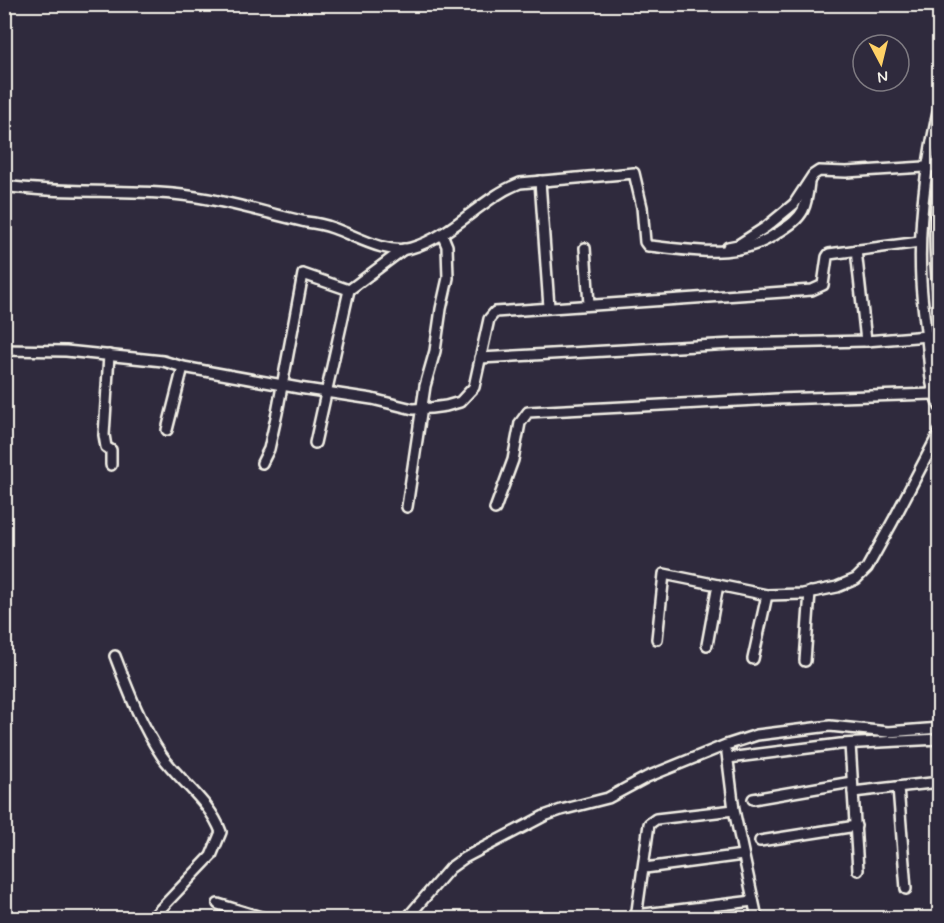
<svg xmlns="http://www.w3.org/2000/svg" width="944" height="923" viewBox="0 0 944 923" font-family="Mynerve,sans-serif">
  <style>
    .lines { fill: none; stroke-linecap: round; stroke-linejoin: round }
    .minor-casing { stroke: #f4f1e8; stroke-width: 14 }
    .minor { stroke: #2f2a3d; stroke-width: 9 }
  </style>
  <rect width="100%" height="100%" fill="#2f2a3d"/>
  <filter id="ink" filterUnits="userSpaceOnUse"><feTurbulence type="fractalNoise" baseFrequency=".0167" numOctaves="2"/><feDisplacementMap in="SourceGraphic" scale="12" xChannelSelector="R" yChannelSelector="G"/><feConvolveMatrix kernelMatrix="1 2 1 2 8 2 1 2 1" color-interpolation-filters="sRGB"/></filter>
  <g filter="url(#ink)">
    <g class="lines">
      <g class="minor-casing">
        <g id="minor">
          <path d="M940 104C926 162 918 221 921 281 922 304 926 326 928 349 930 370 930 388 940 407"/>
          <path d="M940 179C932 219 935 267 940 308"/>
          <path d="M540 181 549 307"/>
          <path d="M4 186C60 194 117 189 173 194 218 198 262 212 306 222 315 223 325 225 333 228 356 236 386 255 411 248 453 236 481 198 520 183L634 173 642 207 645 242 648 246C694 250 738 261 779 232 788 226 798 220 803 210 807 202 808 191 809 182"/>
          <path d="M728 247 738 245 766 227 794 204 813 175 819 171 846 172 940 166"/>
          <path d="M585 248 589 304"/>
          <path d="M856 250 866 341"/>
          <path d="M4 350 66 351 163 361 183 367 299 388 372 399 413 409 431 408 446 406 460 402 474 387 489 319 495 312 812 290 823 285 827 257 829 254 920 242"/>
          <path d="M109 355 104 435 106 447 111 450V465"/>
          <path d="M480 358 733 344 866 341 940 335"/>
          <path d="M167 430 183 367"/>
          <path d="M315 443 349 290"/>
          <path d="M262 463 269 449 277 413 303 274 349 290 404 249"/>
          <path d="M407 507 425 386 435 351 441 309 448 278 447 246 442 234"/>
          <path d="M495 509 513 460 520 423 528 412 777 399 933 394"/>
          <path d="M657 639 664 574 767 595 803 594 837 587 856 579 867 568 893 521 940 431"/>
          <path d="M707 645 718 585"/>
          <path d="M115 656C128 690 141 725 162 756 181 782 210 802 221 832L211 856 152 918"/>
          <path d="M753 659 767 595"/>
          <path d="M805 661 810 592"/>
          <path d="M850 744 858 870"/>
          <path d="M727 753 734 810 757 918"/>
          <path d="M728 758 840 744 940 739"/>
          <path d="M898 787 906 889"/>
          <path d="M853 792 940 782"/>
          <path d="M753 799 852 782"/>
          <path d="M760 841 856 826"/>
          <path d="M645 868 743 855"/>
          <path d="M218 904 264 918"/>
          <path d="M636 915 753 901"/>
          <path d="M407 918 450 868 464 858 544 816 561 810 608 798 647 777 726 745 757 735 830 726 888 732 940 728"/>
          <path d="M636 918 649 824 656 819 734 810"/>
        </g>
      </g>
      <use href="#minor" class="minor"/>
    </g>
  </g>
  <rect width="944" height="923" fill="none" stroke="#2f2a3d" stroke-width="24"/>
  <rect x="12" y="12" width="920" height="899" fill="none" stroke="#f4f1e8" stroke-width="2" filter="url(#ink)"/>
  <g transform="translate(881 63) rotate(173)"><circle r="28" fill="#2f2a3d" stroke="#7e7a81" stroke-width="1.5"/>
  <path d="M0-4.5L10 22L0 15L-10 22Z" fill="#ffd166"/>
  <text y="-9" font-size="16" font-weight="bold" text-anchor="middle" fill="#f4f1e8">N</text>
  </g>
</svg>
